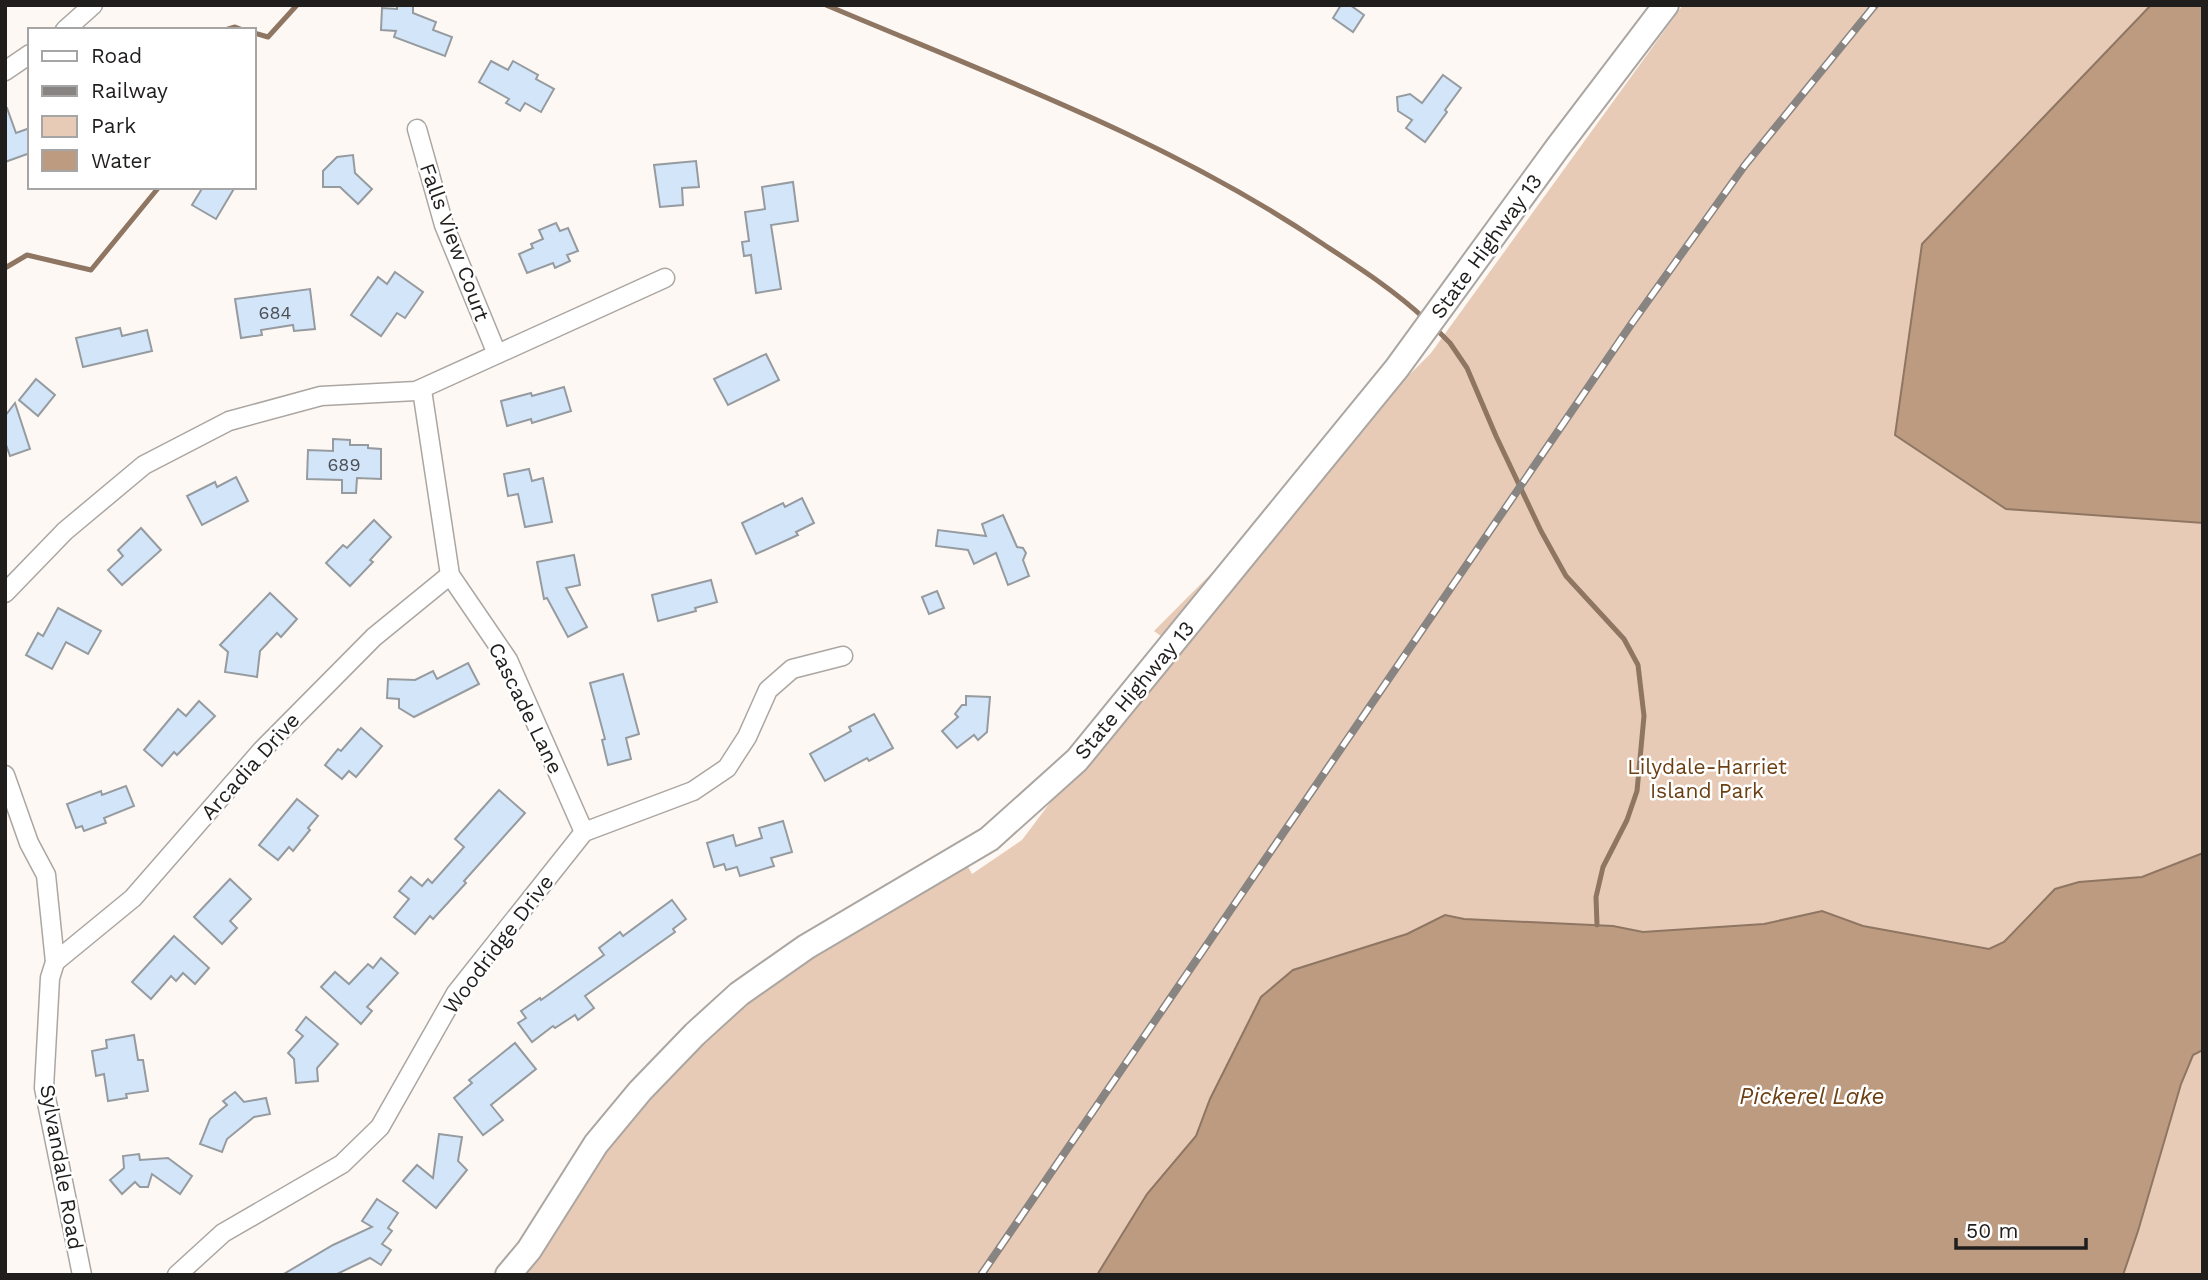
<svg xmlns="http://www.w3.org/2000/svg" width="2208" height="1280" viewBox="0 0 2208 1280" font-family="'Work Sans',sans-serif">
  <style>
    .green { fill: #e7cbb6 }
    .water { fill: #bd9b81; stroke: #8e7663; stroke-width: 2 }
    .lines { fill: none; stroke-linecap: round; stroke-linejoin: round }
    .stream { stroke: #8e7663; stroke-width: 5 }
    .building { fill: #d3e5f9; stroke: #969ba0; stroke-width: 2 }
    .street-casing { stroke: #aba6a2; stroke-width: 21 }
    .secondary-casing { stroke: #aba6a2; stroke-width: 28 }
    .street { stroke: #fff; stroke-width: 18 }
    .secondary { stroke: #fff; stroke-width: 24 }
    .rail-casing { stroke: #888481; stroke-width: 8 }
    .rail { stroke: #fff; stroke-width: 5; stroke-dasharray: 16; stroke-linecap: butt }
    .labels { text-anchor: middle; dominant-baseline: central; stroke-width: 5; stroke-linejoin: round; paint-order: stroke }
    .number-label { font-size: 18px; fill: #4d5054 }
    .street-label { font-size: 21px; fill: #201e1d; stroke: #fff }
    .park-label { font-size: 21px; fill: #6c3f13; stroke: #fff }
    .water-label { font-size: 23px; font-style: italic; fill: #6d4014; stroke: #fff }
  </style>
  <rect width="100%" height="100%" fill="#fef8f4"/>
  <path class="green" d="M1683 5H2203V1275H514L652 1076 794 954 959 850 972 874 1022 840 1170 643 1154 631 1431 353Z"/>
  <g class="water">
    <path d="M2151 5H2203V523L2006 509 1895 435 1922 244Z"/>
    <path d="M2203 853V1050L2193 1055 2181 1084 2138 1231 2123 1275H1097L1147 1194 1196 1136 1210 1099 1261 997 1293 970 1407 934 1445 915 1464 919 1613 926 1643 932 1764 924 1822 911 1863 926 1989 949 2004 942 2055 889 2079 882 2142 877Z"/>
  </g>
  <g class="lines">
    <g class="stream">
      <path d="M826 5C996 77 1169 140 1323 244 1358 267 1394 290 1425 319"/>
      <path d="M225 30 235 27 243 30"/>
      <path d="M254 33 268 37 297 5"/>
      <path d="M5 268 27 255 91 270 159 187"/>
      <path d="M1435 328 1450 343 1467 368 1496 436 1541 531 1566 576 1624 639 1638 665 1644 716 1637 791 1627 820 1603 867 1596 897 1597 925"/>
    </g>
  </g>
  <g class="building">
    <path d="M397 5H413V13L436 22 433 30 452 37 445 56 394 37 396 31 381 30 382 8 397 9Z"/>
    <path d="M1341 5H1350L1364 15 1353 32 1333 18Z"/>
    <path d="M491 61 508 70 513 61 538 75 536 79 554 89 541 112 525 103 520 111 506 103 509 99 479 82Z"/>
    <path d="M1443 75 1461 88 1445 110 1447 112 1425 142 1406 128 1412 120 1398 111 1397 97 1410 94 1422 103Z"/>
    <path d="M5 108H7L16 133 30 128V153L5 162Z"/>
    <path d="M353 155 355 173 372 189 358 204 340 187H323V171L337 157Z"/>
    <path d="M696 161 699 187 682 188 683 205 660 207 654 165Z"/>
    <path d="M793 182 798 221 771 225 781 289 756 293 751 255 744 256 742 242 749 241 745 212 765 209 762 187Z"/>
    <path d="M203 187H235L216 219 192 205Z"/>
    <path d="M556 223 560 231 568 228 578 251 567 255 570 261 555 268 553 263 527 273 519 254 533 248 531 244 543 239 539 230Z"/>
    <path d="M395 272 423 292 405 318 397 313 381 336 351 315 378 277 387 284Z"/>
    <path d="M310 289 315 329 294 331 293 325 261 330 262 335 241 338 235 299Z"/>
    <path d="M120 328 122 336 147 330 152 351 83 367 76 338Z"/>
    <path d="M766 354 779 380 728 405 714 379Z"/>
    <path d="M36 379 55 395 38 416 19 400Z"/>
    <path d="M564 387 571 411 532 423 531 419 507 426 501 401 531 393 532 396Z"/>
    <path d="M15 403 30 449 10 456 5 442V416Z"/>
    <path d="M333 439 350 440V445H368V448L381 449V479L357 478 356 493H342V480L307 479 308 450 333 451Z"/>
    <path d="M529 469 532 481 543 478 552 522 525 527 518 494 508 496 504 474Z"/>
    <path d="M236 477 248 501 202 525 187 496 215 482 217 487Z"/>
    <path d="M802 498 814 523 796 532 798 535 756 554 742 523 783 503 785 507Z"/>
    <path d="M1003 515 1017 547 1023 548 1026 553 1023 560 1029 576 1008 585 996 553 974 564 968 550 936 546 938 530 986 536 982 524Z"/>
    <path d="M374 520 391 537 370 560 373 562 350 586 326 563 343 545 347 548Z"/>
    <path d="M141 528 161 550 122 585 108 570 123 556 118 550Z"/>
    <path d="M574 555 580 585 566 588 587 627 568 637 547 598 544 599 537 562Z"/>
    <path d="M711 580 717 602 695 608 696 611 658 621 652 595Z"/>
    <path d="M937 591 944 608 929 614 922 597Z"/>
    <path d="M270 593 297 619 281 637 277 633 260 651 257 677 225 672 228 652 220 645Z"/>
    <path d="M58 608 101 631 88 654 66 642 52 669 26 655 38 633 43 636Z"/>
    <path d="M468 663 479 684 414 717 399 708V699L387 698 388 679 415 680 433 671 437 679Z"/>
    <path d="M623 674 639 734 626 738 631 759 608 765 602 740 605 739 590 683Z"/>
    <path d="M966 696 990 697 987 732 978 740 974 735 957 748 942 731 958 717 955 714 962 705H966Z"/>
    <path d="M199 701 215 716 177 755 174 752 162 766 144 750 178 709 186 716Z"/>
    <path d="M874 714 893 748 869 761 867 758 825 781 810 754 851 731 849 727Z"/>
    <path d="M361 728 382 746 356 777 349 771 342 779 325 765 338 749 341 751Z"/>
    <path d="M126 786 134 806 104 818 106 823 84 831 82 826 76 828 67 804 101 791 102 795Z"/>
    <path d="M499 790 525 813 464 881 466 883 433 919 430 916 415 934 394 917 409 899 399 891 411 877 422 886 428 879 432 883 464 847 455 839Z"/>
    <path d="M297 799 318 816 308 828 310 830 293 851 289 847 278 860 259 845Z"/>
    <path d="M783 821 792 852 771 858 774 866 740 876 737 867 726 870 724 864 714 867 707 843 733 835 736 846 762 838 759 828Z"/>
    <path d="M230 879 251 899 230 921 237 928 222 944 194 917Z"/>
    <path d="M672 900 686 919 673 929 675 932 585 996 594 1008 578 1020 575 1015 555 1028 553 1026 532 1042 518 1023 526 1018 521 1011 540 998 541 1000 604 955 599 948 620 932 623 936Z"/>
    <path d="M174 936 209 968 195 984 183 973 176 981 171 976 151 999 132 982Z"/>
    <path d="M381 958 398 973 367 1007 372 1011 361 1024 321 987 335 972 349 984 368 964 373 968Z"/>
    <path d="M306 1017 338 1044 317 1068 318 1081 296 1083 294 1059 288 1053 303 1036 296 1030Z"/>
    <path d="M134 1035 138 1060H143L148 1091 126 1094 127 1098 108 1101 104 1074 96 1076 92 1051 107 1048 106 1040Z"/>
    <path d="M515 1043 536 1069 491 1105 503 1120 483 1135 454 1098 472 1083 469 1080Z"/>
    <path d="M235 1092 244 1102 266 1098 270 1114 254 1117 227 1139 222 1152 200 1144 210 1119 227 1105 223 1101Z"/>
    <path d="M439 1134 462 1137 458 1161 467 1170 436 1208 403 1181 417 1165 433 1178Z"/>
    <path d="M139 1154 140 1160 168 1158 192 1176 180 1194 152 1174 148 1187H140L135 1182 122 1194 110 1180 124 1168 123 1156Z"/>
    <path d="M377 1199 398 1213 388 1228 392 1231 382 1244 391 1250 381 1265 370 1258 335 1275H282L333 1245 372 1227 362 1221Z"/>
  </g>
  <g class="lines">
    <g class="street-casing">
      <g id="street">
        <path d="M65 30 93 5"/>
        <path d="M5 71 30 54"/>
        <path d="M417 129 444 225 497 354"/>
        <path d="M416 391 422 390 450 575 508 660 584 832"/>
        <path d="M5 593 65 531 144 465 229 421 321 396 416 391 665 278"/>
        <path d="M5 775 29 843 46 875 55 962 50 978 44 1088 82 1275"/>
        <path d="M55 962 133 898 262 750 374 637 450 575"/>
        <path d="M177 1275 223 1233 342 1164 380 1127 456 993 584 832 693 791 727 768 747 737 768 690 792 669 843 656"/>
      </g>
    </g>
    <g class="secondary-casing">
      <path id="secondary" d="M508 1275 529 1250 596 1144 640 1091 695 1034 739 994 806 947 989 839 1077 760 1397 368 1558 147 1666 5"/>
    </g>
    <use href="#street" class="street"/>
    <use href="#secondary" class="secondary"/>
    <g class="rail-casing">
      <path id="rail" d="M981 1275 1632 323 1745 165 1875 5"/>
    </g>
    <use href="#rail" class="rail"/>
  </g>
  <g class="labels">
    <g class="number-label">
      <text x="275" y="312">684</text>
      <text x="344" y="464">689</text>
    </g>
    <g class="street-label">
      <text transform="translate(455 242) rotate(70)">Falls View Court</text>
      <text transform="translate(1486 246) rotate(-54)">State Highway 13</text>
      <text transform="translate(1134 690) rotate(-50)">State Highway 13</text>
      <text transform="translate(526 708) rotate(64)">Cascade Lane</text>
      <text transform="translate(250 766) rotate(-48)">Arcadia Drive</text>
      <text transform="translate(498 944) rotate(-53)">Woodridge Drive</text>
      <text transform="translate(62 1167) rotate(80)">Sylvandale Road</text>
    </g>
    <g class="park-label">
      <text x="1707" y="766">Lilydale-Harriet<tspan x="1707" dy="24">Island Park</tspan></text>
    </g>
    <g class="water-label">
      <text x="1812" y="1096">Pickerel Lake</text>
    </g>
  </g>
  <rect width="2208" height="1280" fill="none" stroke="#201e1d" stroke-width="14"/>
  <rect x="28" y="28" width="228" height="161" fill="#ffffff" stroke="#a6a5a5" stroke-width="2"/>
  <rect x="42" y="51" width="35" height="10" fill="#ffffff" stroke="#a6a5a5" stroke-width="2"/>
  <text x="91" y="63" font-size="21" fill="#201e1d">Road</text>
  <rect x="42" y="86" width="35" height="10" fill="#888481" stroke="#a6a5a5" stroke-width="2"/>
  <text x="91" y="98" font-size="21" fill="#201e1d">Railway</text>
  <rect x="42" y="116" width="35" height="21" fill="#e7cbb6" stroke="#a6a5a5" stroke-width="2"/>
  <text x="91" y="133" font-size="21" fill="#201e1d">Park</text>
  <rect x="42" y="150" width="35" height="21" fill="#bd9b81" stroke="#a6a5a5" stroke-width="2"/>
  <text x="91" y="168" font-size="21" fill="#201e1d">Water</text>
  <path d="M1956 1238v10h130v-10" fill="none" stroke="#201e1d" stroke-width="3.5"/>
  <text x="1966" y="1238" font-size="21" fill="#201e1d" stroke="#ffffff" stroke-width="5" paint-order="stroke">50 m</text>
</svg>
